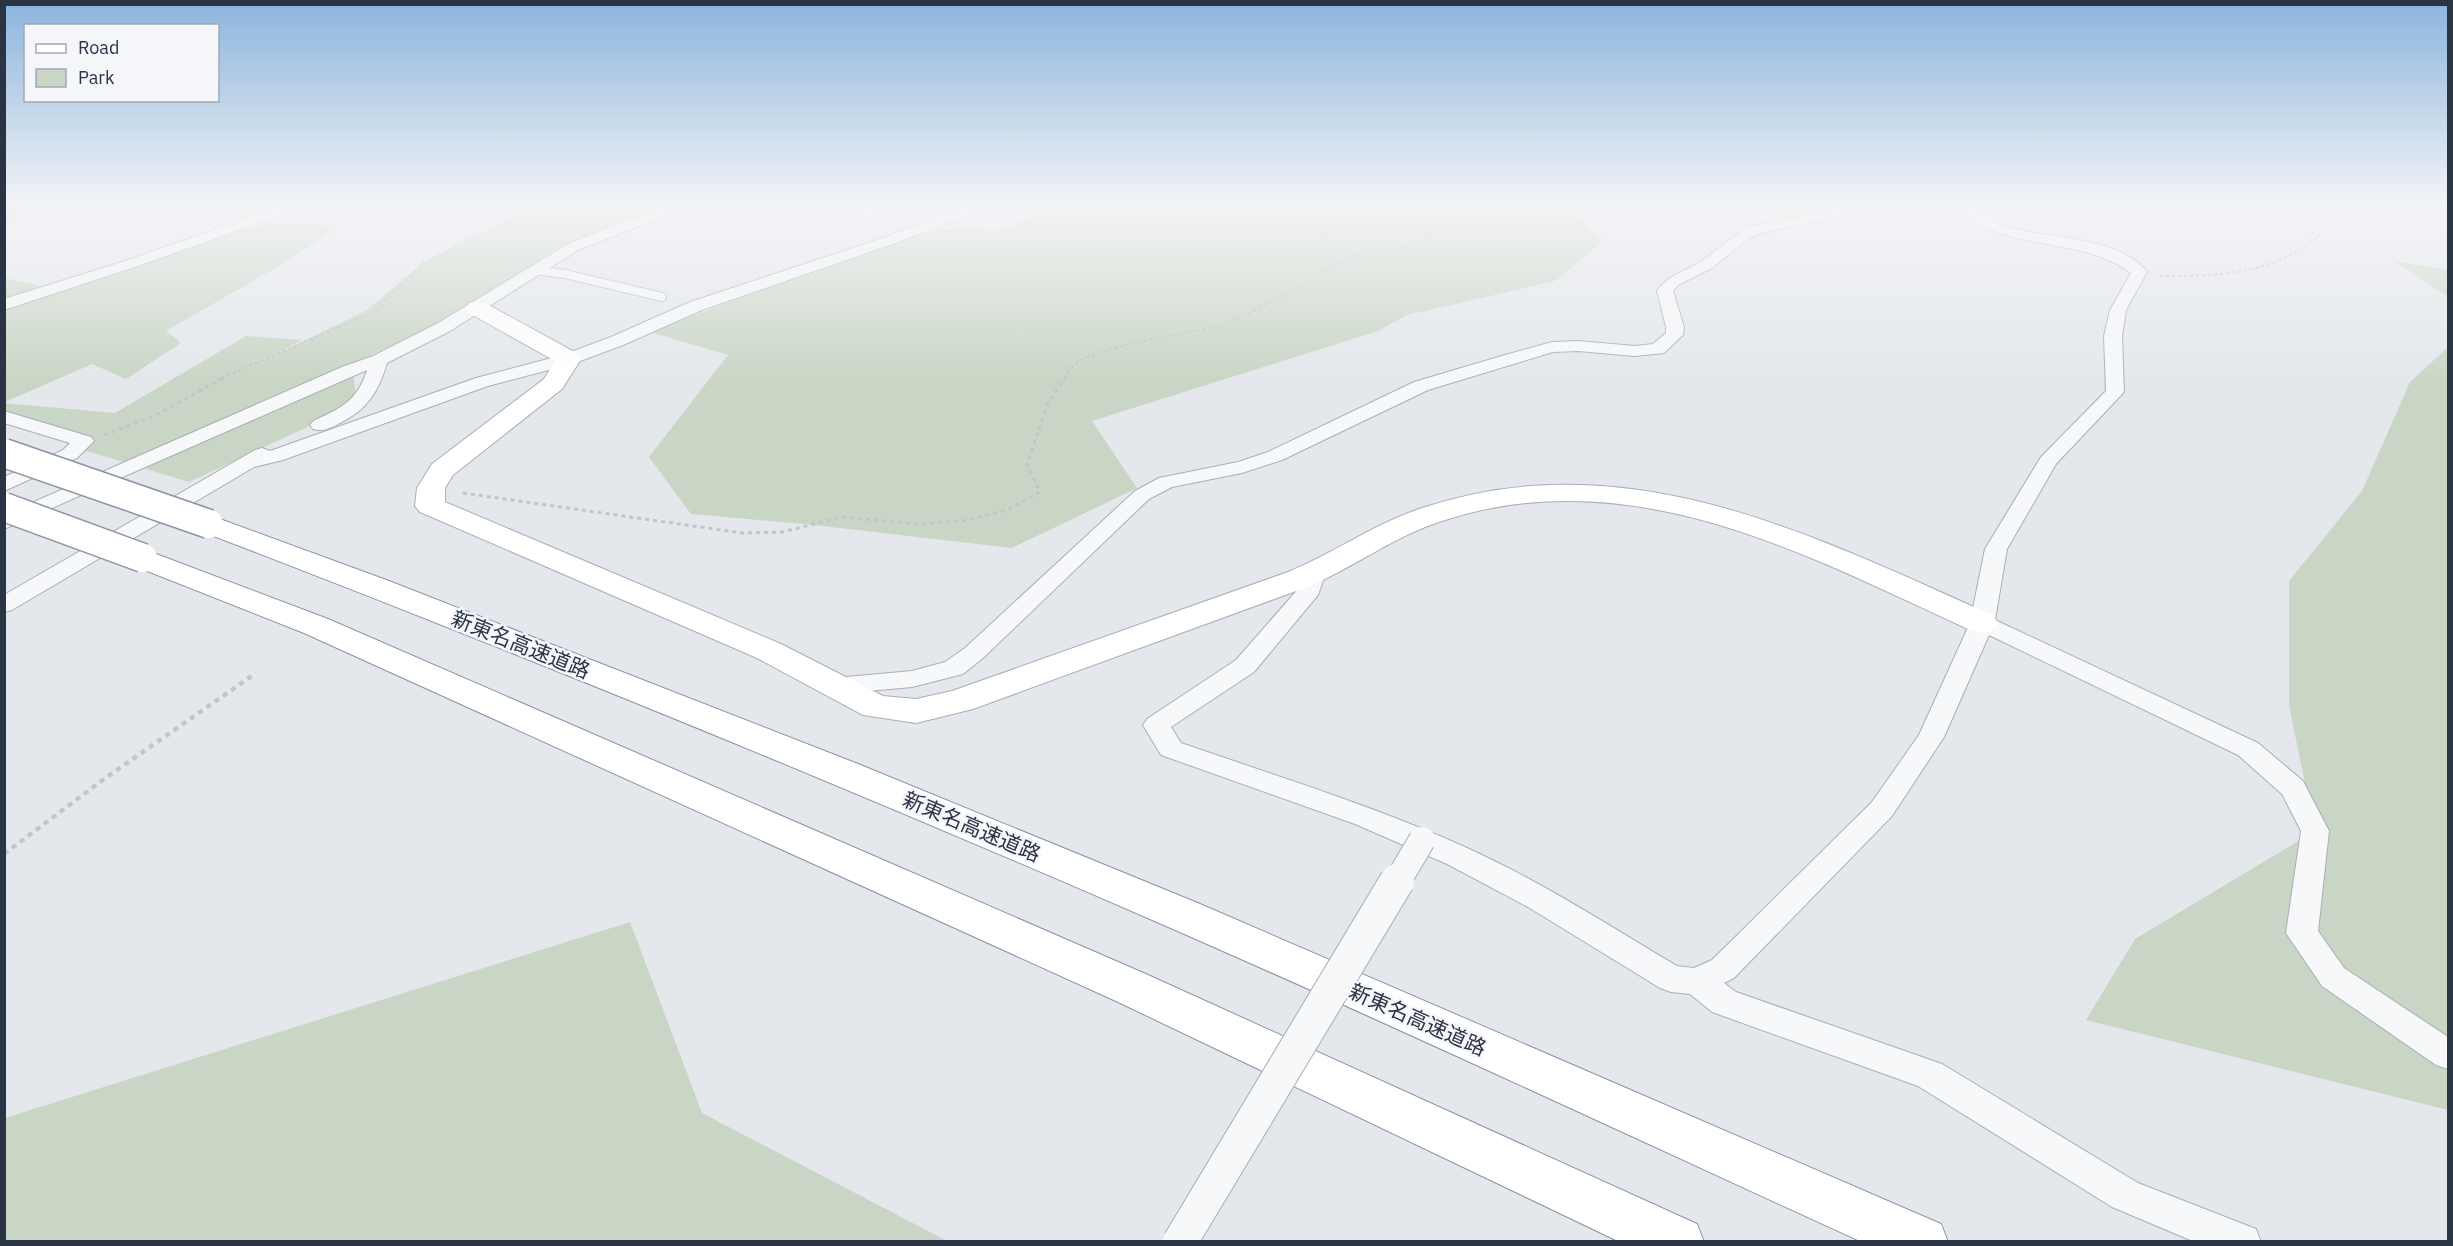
<svg xmlns="http://www.w3.org/2000/svg" width="2453" height="1246" viewBox="0 0 2453 1246" font-family="'IBM Plex Sans','Noto Sans JP',sans-serif">
  <style>
    .green { fill: #c9d6c5 }
    .lines { fill: none; stroke-linecap: round; stroke-linejoin: round }
    .river { fill: #9fb4cc; fill-rule: evenodd }
    .lane-casing { stroke: #a9aeb7; stroke-width: 10 }
    .street-casing { stroke: #a9aeb7; stroke-width: 2 }
    .secondary-casing { stroke: #a9aeb7; stroke-width: 2 }
    .highway-casing { stroke: #8b94a3; stroke-width: 2 }
    .path-far2 { stroke: #c2c5cb; stroke-width: 2; stroke-dasharray: 3 3; stroke-linecap: butt }
    .path-far1 { stroke: #c2c5cb; stroke-width: 3; stroke-dasharray: 4 4; stroke-linecap: butt }
    .path { stroke: #c2c5cb; stroke-width: 4.5; stroke-dasharray: 5 5; stroke-linecap: butt }
    .lane { stroke: #f7f8fa; stroke-width: 8 }
    .street { fill: #f7f8fa; fill-rule: evenodd }
    .secondary { fill: #fff; fill-rule: evenodd }
    .highway { fill: #fff; fill-rule: evenodd }
    .street-bridge-far1-casing { stroke: #a9aeb7; stroke-width: 28; stroke-linecap: butt }
    .street-bridge-casing { stroke: #a9aeb7; stroke-width: 36; stroke-linecap: butt }
    .highway-bridge-casing { stroke: #8b94a3; stroke-width: 31; stroke-linecap: butt }
    .street-bridge-far1 { stroke: #f7f8fa; stroke-width: 26 }
    .street-bridge { stroke: #f7f8fa; stroke-width: 34 }
    .highway-bridge { stroke: #fff; stroke-width: 28 }
    .labels { text-anchor: middle; dominant-baseline: central; stroke-width: 5; stroke-linejoin: round; paint-order: stroke }
    .near-street-label { font-size: 21px; fill: #2b3445; stroke: #f4f6f9 }
  </style>
  <rect width="100%" height="100%" fill="#e4e7ec"/>
  <g class="green">
    <path d="M5 206H47L43 208 45 212 5 226Z"/>
    <path d="M548 206H664L555 250 446 319 352 364 357 404 189 482 87 451 5 419 4 403 115 413 246 336 302 340 251 367 367 310 423 263 452 247 517 215Z"/>
    <path d="M1052 206H1565L1572 210 1603 241 1555 281 1407 315 1378 331 1092 421 1137 488 1012 548 805 524 691 514 649 457 728 355 650 332 844 259 939 229 1002 231Z"/>
    <path d="M266 224 341 225 272 270 166 331 181 343 126 379 92 364 5 402V278L49 288 170 249Z"/>
    <path d="M2395 261 2448 270V297Z"/>
    <path d="M2448 347V1110L2086 1020 2135 939 2315 831 2289 706V581L2362 491 2410 382Z"/>
    <path d="M630 922 702 1113 947 1241H5V1118Z"/>
  </g>
  <g class="lines">
    <path class="river" d="M4 206H28L24 212 4 218Z"/>
    <g class="lane-casing">
      <g id="lane">
        <path d="M862 214 898 206"/>
        <path d="M536 270 565 274 662 297"/>
      </g>
    </g>
    <g class="street-casing">
      <g id="street">
        <path d="M282 206H301L299 209 135 267 4 310V299L125 261Z"/>
        <path d="M665 206H684L682 209 578 250 450 331 387 363C379 391 367 410 340 423 331 428 323 432 313 429L310 425C314 419 320 418 326 415 348 405 360 393 367 370L4 529V515L342 367 373 356 438 323 568 244Z"/>
        <path d="M969 206H988L986 209 887 246 702 310 623 345 575 363 488 386 283 460 254 467 12 610 4 612V595L255 450 262 448 270 451 476 378 563 355 611 337 690 302 877 240Z"/>
        <path d="M1850 206H1873L1871 209 1761 233 1749 238 1712 268 1678 285 1673 291 1684 327 1683 335 1664 353 1635 356 1578 351 1553 352 1428 390 1282 460 1242 473 1172 487 1149 499 983 658 963 674 912 687 835 694 826 692 822 686 826 680 835 678 912 671 945 662 965 648 1135 491 1159 478 1238 462 1268 452 1414 382 1505 355 1552 342 1578 341 1635 346 1653 344 1666 333V327L1657 291C1668 275 1684 272 1700 262 1718 251 1732 235 1752 226Z"/>
        <path d="M1953 206C1977 204 1989 222 2012 228 2051 239 2120 237 2147 272L2126 310 2122 336 2124 392 2056 464 2007 549 1995 620 2258 743 2303 781 2329 831 2318 931 2344 968 2448 1037V1069L2436 1065 2322 986 2286 933 2301 831 2282 794 2238 755 1989 635 1944 737 1892 816 1734 978 1724 983 1736 992 1942 1064 2138 1183 2256 1229 2261 1242H2195L2112 1207 1918 1086 1712 1012 1690 994 1671 992 1660 988 1528 907 1447 864 1355 824 1161 755 1143 725 1147 719 1236 660 1299 588 1307 567 1315 565 1323 567 1326 572 1318 595 1254 672 1171 727 1181 743C1276 776 1374 806 1467 848 1540 881 1608 925 1677 966L1694 968 1712 960 1872 802 1919 735 1970 623 1985 549 2041 457 2106 391 2104 336 2110 310 2131 273C2084 238 2021 251 1972 220 1965 215 1958 212 1953 206Z"/>
        <path d="M4 411 91 437 94 441 77 458 4 491V477L63 450 70 443 4 423Z"/>
      </g>
    </g>
    <g class="secondary-casing">
      <path id="secondary" d="M477 301 485 303 578 354 581 359 562 389 453 475 445 488V502L781 644 883 696 916 699 952 691 1288 572C1334 553 1374 524 1422 508 1627 440 1810 534 1994 616L1998 623 1994 630 1982 633 1970 630C1805 554 1632 460 1445 520 1396 535 1356 566 1310 586L973 709 916 723 863 715 757 658 420 512 415 506 417 488 432 464 544 379 555 361 469 313 466 308 469 303Z"/>
    </g>
    <g class="highway-casing">
      <g id="highway">
        <path d="M209 515 389 581 858 764 1200 904 1941 1224 1948 1242H1862C1630 1136 1400 1028 1166 926 847 787 524 655 198 530L194 524 198 518Z"/>
        <path d="M143 549 328 619 1148 975 1697 1224 1704 1242H1620L1116 1001 304 633 132 565 128 558 132 551Z"/>
      </g>
    </g>
    <g class="path-far2">
      <path d="M1340 208 1431 236"/>
      <path d="M1320 239 1363 215"/>
      <path d="M2160 276C2217 276 2275 275 2319 235 2302 229 2278 224 2269 206"/>
      <path d="M222 378 375 311 423 263 474 237 553 206"/>
      <path d="M1065 378C1067 375 1069 370 1072 367 1098 343 1189 336 1226 323 1271 307 1308 277 1351 257 1380 244 1412 255 1437 232L1397 206"/>
    </g>
    <g class="path-far1">
      <path d="M104 435 154 416 225 377"/>
      <path d="M463 493 742 533 782 532 842 517 917 524 962 521 1007 510 1040 492 1027 464 1048 403 1066 377"/>
    </g>
    <path class="path" d="M4 854 104 779 256 673"/>
    <use href="#lane" class="lane"/>
    <use href="#street" class="street"/>
    <use href="#secondary" class="secondary"/>
    <use href="#highway" class="highway"/>
    <g class="street-bridge-far1-casing">
      <path id="street-bridge-far1" d="M1397 882 1422 840"/>
    </g>
    <g class="street-bridge-casing">
      <path id="street-bridge" d="M1180 1242 1397 881"/>
    </g>
    <g class="highway-bridge-casing">
      <g id="highway-bridge">
        <path d="M4 453 209 524"/>
        <path d="M4 507 143 558"/>
      </g>
    </g>
    <use href="#street-bridge-far1" class="street-bridge-far1"/>
    <use href="#street-bridge" class="street-bridge"/>
    <use href="#highway-bridge" class="highway-bridge"/>
  </g>
  <linearGradient id="sky" x2="0" y2="1"><stop stop-color="#8bb4dd"/><stop offset="0.54" stop-color="#f3f4f6"/><stop offset="1" stop-color="#f3f4f6" stop-opacity="0"/></linearGradient>
  <rect width="2453" height="380" fill="url(#sky)"/>
  <g class="labels">
    <g class="near-street-label">
      <text transform="translate(521 644) rotate(22)">新東名高速道路</text>
      <text transform="translate(972 826) rotate(23)">新東名高速道路</text>
      <text transform="translate(1418 1019) rotate(24)">新東名高速道路</text>
    </g>
  </g>
  <rect width="2453" height="1246" fill="none" stroke="#2b3445" stroke-width="12"/>
  <rect x="24" y="24" width="195" height="78" fill="#f4f6f9" stroke="#a4a8b1" stroke-width="1.5"/>
  <rect x="36" y="44" width="30" height="9" fill="#ffffff" stroke="#a4a8b1" stroke-width="1.5"/>
  <text x="78" y="54" font-size="18" fill="#2b3445">Road</text>
  <rect x="36" y="69" width="30" height="18" fill="#c9d6c5" stroke="#a4a8b1" stroke-width="1.5"/>
  <text x="78" y="84" font-size="18" fill="#2b3445">Park</text>
</svg>
